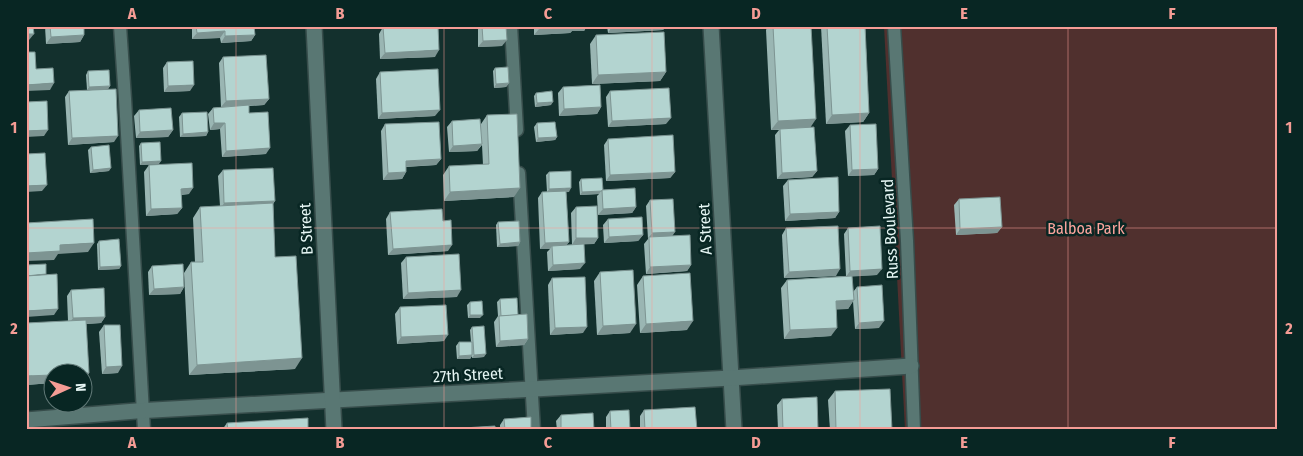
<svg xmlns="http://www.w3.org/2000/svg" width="1303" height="456" viewBox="0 0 1303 456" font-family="'Fira Sans Condensed',sans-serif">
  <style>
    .green { fill: #50302e }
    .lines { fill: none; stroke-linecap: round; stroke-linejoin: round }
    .lane-casing { stroke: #374d4b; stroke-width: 15 }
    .street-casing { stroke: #374d4b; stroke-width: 18 }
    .secondary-casing { stroke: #374d4b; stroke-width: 18 }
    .lane { stroke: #597773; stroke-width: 12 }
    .street { stroke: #597773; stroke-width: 15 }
    .secondary { stroke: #597773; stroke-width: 15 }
    .wall { fill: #9ab6b3 }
    .shaded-wall { fill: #7d9492 }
    .building { fill: #b3d4d0; stroke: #7d9492 }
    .grid { fill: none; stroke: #f59c95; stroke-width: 1; stroke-opacity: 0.55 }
    .labels { text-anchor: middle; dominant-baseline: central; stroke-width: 5; stroke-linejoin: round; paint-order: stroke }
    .park-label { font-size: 16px; fill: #fba49d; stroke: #082623 }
    .street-label { font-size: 16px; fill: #e6f6f4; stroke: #082623 }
    .neatline { fill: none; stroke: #f59c95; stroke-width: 2 }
    .grid-label { font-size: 16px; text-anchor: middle; font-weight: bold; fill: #f59c95 }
  </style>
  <rect width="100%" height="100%" fill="#13302d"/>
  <path class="green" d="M884 26H1277V430H905Z"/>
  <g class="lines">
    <g class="lane-casing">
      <g id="lane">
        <path d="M120 26 125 99 144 430"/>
        <path d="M511 26 517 130"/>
        <path d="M894 26 907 241 914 430"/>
        <path d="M519 173 534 430"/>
      </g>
    </g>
    <g class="street-casing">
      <g id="street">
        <path d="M711 26 734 430"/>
        <path d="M26 420 136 411 731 378 911 366"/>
      </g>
    </g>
    <g class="secondary-casing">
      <path id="secondary" d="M314 26 334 430"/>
    </g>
    <use href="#lane" class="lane"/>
    <use href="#street" class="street"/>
    <use href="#secondary" class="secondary"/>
  </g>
  <g class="wall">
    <path d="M45 26H84V35L80 42 46 44Z"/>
    <path d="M192 26H254L255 35 251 41 221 43 220 38 192 39Z"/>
    <path d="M478 26H506L502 46 478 47Z"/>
    <path d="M534 26H587L584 31H572L570 33 534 35Z"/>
    <path d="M607 26H666L663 30 608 33Z"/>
    <path d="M768 26H811L810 128 817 171 812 177 777 179 775 135 779 130H771L766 30Z"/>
    <path d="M821 26H865L869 113 863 122 826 124Z"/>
    <path d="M383 27 435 57 380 59 379 34Z"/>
    <path d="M596 35 666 72 660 81 592 84 590 44Z"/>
    <path d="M223 57 269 99 264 105 249 106V113L266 154 222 157 220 129 210 130 208 114 213 108 221 107 219 63Z"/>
    <path d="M167 62 190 91 164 92 163 68Z"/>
    <path d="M495 68 509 83 506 87 494 88 493 71Z"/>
    <path d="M88 71 110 86 108 89 87 90 86 75Z"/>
    <path d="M380 72 435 116 378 119 376 79Z"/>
    <path d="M563 87 601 107 597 114 559 116 558 93Z"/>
    <path d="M69 91 114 142 68 145 65 97Z"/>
    <path d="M610 91 666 124 608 127 606 97Z"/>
    <path d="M536 93 551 105 535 107 534 96Z"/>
    <path d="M139 110 173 130 168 137 136 138 134 116Z"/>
    <path d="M182 113 208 132 206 136 180 137 179 117Z"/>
    <path d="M487 115 514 197 444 201 443 175 449 166 483 165 482 145 477 151 449 152 447 127 452 121 481 124Z"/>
    <path d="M537 123 557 137 555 140 536 142 534 127Z"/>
    <path d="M385 124 441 159 436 165 406 167V172L402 179 383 180 381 131Z"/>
    <path d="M850 125 878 169 874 175 848 176 845 131Z"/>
    <path d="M608 139 675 172 670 178 606 181 604 145Z"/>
    <path d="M141 143 159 164 140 165 139 146Z"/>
    <path d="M91 147 109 171 90 173 88 150Z"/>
    <path d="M149 165 189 194 181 195 182 208 177 214 146 216 144 172Z"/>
    <path d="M223 170 275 201 273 204 275 257 295 369 189 375 184 273 191 262H195L193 218 200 207 220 206 218 176Z"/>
    <path d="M549 172 569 192H566L569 242 566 245H572L571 213 576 207 598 238 594 244H584L580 269 548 271 547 252 550 249H540L538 198 542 192H547L546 175Z"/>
    <path d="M581 179 603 190 636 207 632 213 598 215 597 196 599 194 580 195 579 182Z"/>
    <path d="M788 180 839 212 835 218 785 221 783 186Z"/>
    <path d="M959 199 1002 227 997 233 956 235 954 205Z"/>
    <path d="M650 200 672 236 691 265 687 271 646 274 644 244 648 239 646 206Z"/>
    <path d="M390 212 443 221 448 251 388 255 386 219Z"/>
    <path d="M608 219 643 235 638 241 604 243 603 225Z"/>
    <path d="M498 222 520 242 518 246 497 247 496 225Z"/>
    <path d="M786 228 836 276 784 278 782 235Z"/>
    <path d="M848 228 877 275 852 276 853 292 857 287 879 328 855 329 853 301 848 309H836L831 336 784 339 781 288 787 280 846 276 844 234Z"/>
    <path d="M99 241 121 266 119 269 98 270 97 244Z"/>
    <path d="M406 257 457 297 403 299 401 263Z"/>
    <path d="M152 266 184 287 180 294 149 295 148 272Z"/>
    <path d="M600 272 630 333 597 335 594 281Z"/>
    <path d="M643 276 687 330 640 333 637 285Z"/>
    <path d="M552 278 583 333 550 335 548 285Z"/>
    <path d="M71 290 105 317 101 323 86 324 89 373 83 382 52 374V383L26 385 68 321 67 296Z"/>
    <path d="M500 299 518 315 528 339 524 345 496 347 494 322 498 316 497 302Z"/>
    <path d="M470 302 480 318H468L467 305Z"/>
    <path d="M400 307 444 341 397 344 395 314Z"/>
    <path d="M104 325 118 373 102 374 99 332Z"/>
    <path d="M472 327 484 357 472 358V356L470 359H457L456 346 459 342H471L470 330Z"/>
    <path d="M835 391 892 430H830L828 400Z"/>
    <path d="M782 399 818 430H778L777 405Z"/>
    <path d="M644 410 697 430H640V416Z"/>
    <path d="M610 411 630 430H606V417Z"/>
    <path d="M561 415 594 430H557L556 421Z"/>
    <path d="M504 419 531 430H500V425Z"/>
    <path d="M227 423 308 430H222Z"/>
  </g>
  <g class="shaded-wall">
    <path d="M574 26H587L584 31H572L570 33 534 35 539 29Z"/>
    <path d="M612 26H666L663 30 608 33Z"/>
    <path d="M225 31 220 38 192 39 197 33Z"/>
    <path d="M26 34H34L29 40H26Z"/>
    <path d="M84 35 80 42 46 44 51 37Z"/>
    <path d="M255 35 251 41 221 43 225 36Z"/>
    <path d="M507 40 502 46 478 47 483 41Z"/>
    <path d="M439 50 435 57 380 59 385 53Z"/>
    <path d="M666 72 660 81 592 84 598 75Z"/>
    <path d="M54 83 50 90 26 91V85Z"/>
    <path d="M509 83 506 87 494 88 496 84Z"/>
    <path d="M194 85 190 91 164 92 168 86Z"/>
    <path d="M110 86 108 89 87 90 89 87Z"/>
    <path d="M269 99 264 105 221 107 226 101Z"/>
    <path d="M553 102 551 105 535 107 537 103Z"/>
    <path d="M601 107 597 114 559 116 564 109Z"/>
    <path d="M440 110 435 116 378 119 382 113Z"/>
    <path d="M869 113 863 122 826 124 832 115Z"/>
    <path d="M671 118 666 124 608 127 612 121Z"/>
    <path d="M816 119 810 128 771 130 778 121Z"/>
    <path d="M214 123H225L220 129 210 130Z"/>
    <path d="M48 130 44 136 26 137V131Z"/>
    <path d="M173 130 168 137 136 138 140 132Z"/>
    <path d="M208 132 206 136 180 137 183 134Z"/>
    <path d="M118 136 114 142 68 145 72 138Z"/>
    <path d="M557 137 555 140 536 142 538 138Z"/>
    <path d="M482 144 477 151 449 152 453 146Z"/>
    <path d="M270 148 266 154 222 157 226 151Z"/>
    <path d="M441 159 436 165 401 167 406 161Z"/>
    <path d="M161 161 159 164 140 165 142 162Z"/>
    <path d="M111 168 109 171 90 173 93 170Z"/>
    <path d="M878 169 874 175 848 176 852 170Z"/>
    <path d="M817 171 812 177 777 179 782 173Z"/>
    <path d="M406 172 402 179 383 180 388 173Z"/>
    <path d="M675 172 670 178 606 181 610 175Z"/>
    <path d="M47 185 42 191 26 192V186Z"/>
    <path d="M193 188 189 194 176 195 181 189Z"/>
    <path d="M520 188 514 197 444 201 450 192Z"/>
    <path d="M571 188 569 192 547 193 549 189Z"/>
    <path d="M601 191 599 194 580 195 582 192Z"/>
    <path d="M275 201 270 207 220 210 224 203Z"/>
    <path d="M636 207 632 213 598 215 603 209Z"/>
    <path d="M182 208 177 214 146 216 151 209Z"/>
    <path d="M839 212 835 218 785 221 790 214Z"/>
    <path d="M1002 227 997 233 956 235 960 229Z"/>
    <path d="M675 232 671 238 649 237 648 239 652 233Z"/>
    <path d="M643 235 638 241 604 243 609 237Z"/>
    <path d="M576 238H598L594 244 572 245Z"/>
    <path d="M520 242 518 246 497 247 500 244Z"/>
    <path d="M569 242 564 248 552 246 550 249H540L545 243Z"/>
    <path d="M94 243 88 252 58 254 54 260 26 261V253L60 245Z"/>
    <path d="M452 245 448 251 388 255 393 249Z"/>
    <path d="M585 263 580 269 548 271 553 265Z"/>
    <path d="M691 265 687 271 646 274 650 267Z"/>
    <path d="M121 266 119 269 98 270 100 267Z"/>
    <path d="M840 269 836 276 784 278 789 272Z"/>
    <path d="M882 269 877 275 846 277 850 271Z"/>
    <path d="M184 287 180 294 149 295 154 289Z"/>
    <path d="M461 290 457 297 403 299 408 293Z"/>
    <path d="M854 300 848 309 829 310 836 301Z"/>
    <path d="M58 309 54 315 26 317V311Z"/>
    <path d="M470 315H483L480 318H468Z"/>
    <path d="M105 317 101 323 68 325 73 318Z"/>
    <path d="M693 321 687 330 640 333 646 324Z"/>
    <path d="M884 321 879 328 855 329 859 323Z"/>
    <path d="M636 324 630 333 597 335 603 326Z"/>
    <path d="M587 327 583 333 550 335 555 328Z"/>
    <path d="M837 328 831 336 784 339 790 330Z"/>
    <path d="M448 335 444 341 397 344 401 337Z"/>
    <path d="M528 339 524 345 496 347 500 341Z"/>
    <path d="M486 354 484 357 472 358 474 355Z"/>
    <path d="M472 355 470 359H457L459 356Z"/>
    <path d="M302 358 295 369 189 375 197 365Z"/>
    <path d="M122 366 118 373 102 374 106 367Z"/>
    <path d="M89 373 83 382H82V374Z"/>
    <path d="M52 375V383L26 385V376Z"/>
  </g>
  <g class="building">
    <path d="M26 26H33L34 34H26Z"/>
    <path d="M50 26H84V35L51 37Z"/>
    <path d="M196 26H254L255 35 225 36V31L197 33Z"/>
    <path d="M402 26H438L439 50 385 53 383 27Z"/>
    <path d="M482 26H506L507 40 483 41Z"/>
    <path d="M539 26H575V27L539 29Z"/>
    <path d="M773 26H811L816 119 778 121Z"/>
    <path d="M827 26H865L869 113 832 115Z"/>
    <path d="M664 32 666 72 598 75 596 35Z"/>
    <path d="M26 52H35L36 69 53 68 54 83 26 85Z"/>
    <path d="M266 55 269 99 226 101 223 57Z"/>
    <path d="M193 61 194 85 168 86 167 62Z"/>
    <path d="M508 67 509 83 496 84 495 68Z"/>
    <path d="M438 69 440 110 382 113 380 72Z"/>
    <path d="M109 70 110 86 89 87 88 71Z"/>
    <path d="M600 85 601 107 564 109 563 87Z"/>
    <path d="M669 88 671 118 612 121 610 91Z"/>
    <path d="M116 89 118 136 72 138 69 91Z"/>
    <path d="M552 91 553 102 537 103 536 93Z"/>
    <path d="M47 101 48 130 26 131V102Z"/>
    <path d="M249 105V113L268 112 270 148 226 151 225 123H214L213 108Z"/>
    <path d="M171 108 173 130 140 132 139 110Z"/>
    <path d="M207 112 208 132 183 134 182 113Z"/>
    <path d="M517 114 520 188 450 192 449 166 489 164 487 115Z"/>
    <path d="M480 119 482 144 453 146 452 121Z"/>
    <path d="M439 122 441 159 406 161V172L388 173 385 124Z"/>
    <path d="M555 122 557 137 538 138 537 123Z"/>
    <path d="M876 124 878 169 852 170 850 125Z"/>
    <path d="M814 127 817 171 782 173 780 129Z"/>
    <path d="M673 135 675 172 610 175 608 139Z"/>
    <path d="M160 142 161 161 142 162 141 143Z"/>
    <path d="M109 145 111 168 93 170 91 147Z"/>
    <path d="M45 153 47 185 26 186V154Z"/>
    <path d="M192 163 193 188 181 189 182 208 151 209 149 165Z"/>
    <path d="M273 168 275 201 224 203 223 170Z"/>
    <path d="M571 171V188L549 189V172Z"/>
    <path d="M838 177 839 212 790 214 788 180Z"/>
    <path d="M602 178 603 190H602V191L582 192 581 179Z"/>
    <path d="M635 188 636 207 603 209 602 190Z"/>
    <path d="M566 191 569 242 545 243 542 192Z"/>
    <path d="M1000 197 1002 227 960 229 959 199Z"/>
    <path d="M673 199 675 232 652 233 650 200Z"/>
    <path d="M273 203 275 257 296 256 302 358 197 365 191 262H203L200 207Z"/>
    <path d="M597 206 598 238H576V207Z"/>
    <path d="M442 209 443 221 451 220 452 245 393 249 390 212Z"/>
    <path d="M642 217 643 235 609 237 608 219Z"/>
    <path d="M93 219 94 243 60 245V251L26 253V223Z"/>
    <path d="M519 221 520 242 500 244 498 222Z"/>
    <path d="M838 226 840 269 789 272 786 228Z"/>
    <path d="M880 226 882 269 850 271 848 228Z"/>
    <path d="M690 235 691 265 650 267 649 237Z"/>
    <path d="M119 239 121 266 100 267 99 241Z"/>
    <path d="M584 244 585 263 553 265 552 246Z"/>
    <path d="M459 254 461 290 408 293 406 257Z"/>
    <path d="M46 264V274L26 276V265Z"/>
    <path d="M183 264 184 287 154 289 152 266Z"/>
    <path d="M633 270 636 324 603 326 600 272Z"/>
    <path d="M690 273 693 321 646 324 643 276Z"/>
    <path d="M57 274 58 309 26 311V276Z"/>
    <path d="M852 276 854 300 836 301 837 328 790 330 787 280Z"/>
    <path d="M585 277 587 327 555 328 552 278Z"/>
    <path d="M882 285 884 321 859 323 857 287Z"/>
    <path d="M104 288 105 317 73 318 71 290Z"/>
    <path d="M517 298 518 315 501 316 500 299Z"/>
    <path d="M482 301 483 315H470V302Z"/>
    <path d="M446 305 448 335 401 337 400 307Z"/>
    <path d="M527 314 528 339 500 341 499 316Z"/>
    <path d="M86 320 89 373 52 374V375L26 376V323Z"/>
    <path d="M104 325H120L122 366 106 367Z"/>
    <path d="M484 326 486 354 474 355 472 327Z"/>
    <path d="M459 342H472V355L459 356Z"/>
    <path d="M890 389 892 430H836L835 391Z"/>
    <path d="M817 397 818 430H783L782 399Z"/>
    <path d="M695 407 697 430H645L644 410Z"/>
    <path d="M629 410 630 430H611L610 411Z"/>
    <path d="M593 413 594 430H561V415Z"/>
    <path d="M531 417V430H505L504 419Z"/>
    <path d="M308 418V430H228L227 423Z"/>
    <path d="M495 426V430H463V428Z"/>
  </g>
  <path class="grid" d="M236 26V430M444 26V430M652 26V430M860 26V430M1068 26V430M26 228H1277"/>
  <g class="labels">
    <g class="park-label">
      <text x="1086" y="228">Balboa Park</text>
    </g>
    <g class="street-label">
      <text transform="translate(306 229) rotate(-93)">B Street</text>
      <text transform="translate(705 229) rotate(-93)">A Street</text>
      <text transform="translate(890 229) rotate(-93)">Russ Boulevard</text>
      <text transform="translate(468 375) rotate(-3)">27th Street</text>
    </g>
  </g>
  <rect width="1303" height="456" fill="none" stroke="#082623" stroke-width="55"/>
  <g transform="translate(68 388) rotate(87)"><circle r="24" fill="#082623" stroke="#617977"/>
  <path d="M0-4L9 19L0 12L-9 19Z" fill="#f59c95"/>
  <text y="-8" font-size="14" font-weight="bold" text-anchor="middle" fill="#e6f6f4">N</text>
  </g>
  <rect x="28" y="28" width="1248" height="400" class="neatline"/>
  <g class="grid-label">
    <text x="132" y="19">A</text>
    <text x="340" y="19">B</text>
    <text x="548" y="19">C</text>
    <text x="756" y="19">D</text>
    <text x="964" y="19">E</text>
    <text x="1172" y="19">F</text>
    <text x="14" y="133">1</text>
    <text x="1289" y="133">1</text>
    <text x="14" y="334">2</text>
    <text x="1289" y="334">2</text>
    <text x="132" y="448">A</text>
    <text x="340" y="448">B</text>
    <text x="548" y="448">C</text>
    <text x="756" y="448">D</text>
    <text x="964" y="448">E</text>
    <text x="1172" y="448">F</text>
  </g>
</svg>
